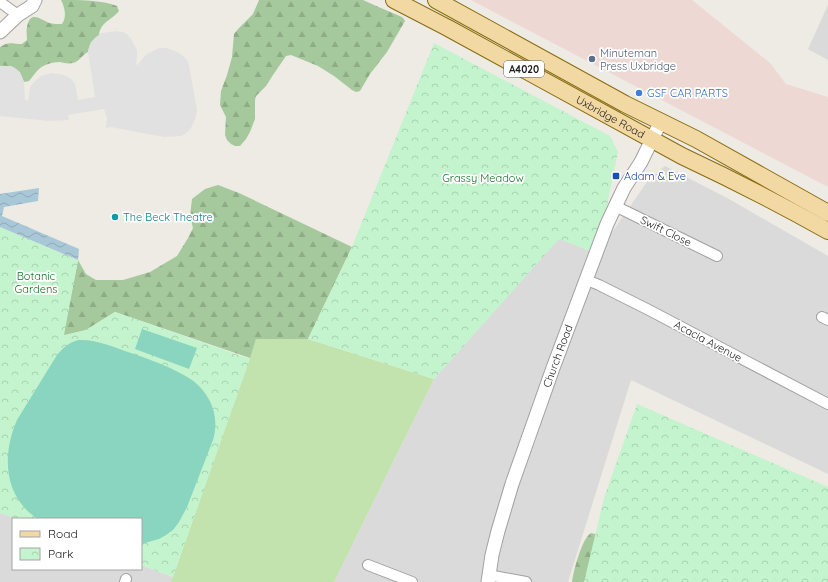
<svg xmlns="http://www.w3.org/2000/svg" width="828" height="582" viewBox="0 0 828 582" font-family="Quicksand,sans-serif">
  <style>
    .residential { fill: #dbdada }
    .commercial { fill: #edd8d4 }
    .grass { fill: #c2e3ae }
    .forest { fill: url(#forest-firs) }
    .park { fill: url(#park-crowns) }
    .pitch { fill: #89d5bf }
    .parking { fill: #e1e1e1 }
    .water { fill: url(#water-waves) }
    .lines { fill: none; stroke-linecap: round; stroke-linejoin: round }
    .minor-casing { stroke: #a1a1a1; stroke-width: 12 }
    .tertiary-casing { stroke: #a1a1a1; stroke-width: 15 }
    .primary-casing { stroke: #886c0e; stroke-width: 18 }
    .minor { stroke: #fff; stroke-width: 10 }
    .tertiary { stroke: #fff; stroke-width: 13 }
    .primary { stroke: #f2d8a3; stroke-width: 16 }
    .service-dot { fill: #5c6f8a; stroke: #fff; stroke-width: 1.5 }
    .shop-dot { fill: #3f7fe0; stroke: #fff; stroke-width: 1.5 }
    .transit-dot { fill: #1a4fb4; stroke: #fff; stroke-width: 1.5 }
    .culture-dot { fill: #0f9aa8; stroke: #fff; stroke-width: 1.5 }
    .labels { text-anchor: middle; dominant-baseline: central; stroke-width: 3.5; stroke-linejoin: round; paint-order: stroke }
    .shield { fill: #fff; stroke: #616161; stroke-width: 1 }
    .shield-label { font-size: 10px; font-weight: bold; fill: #1d1d1d }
    .service-label { font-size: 11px; fill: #4e5e75; stroke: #fff; text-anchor: start }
    .shop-label { font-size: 11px; fill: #366cbe; stroke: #fff; text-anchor: start }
    .street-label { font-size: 11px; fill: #1d1d1d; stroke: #fff }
    .transit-label { font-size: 11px; fill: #164399; stroke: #fff; text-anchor: start }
    .park-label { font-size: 11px; fill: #167027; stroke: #fff }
    .culture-label { font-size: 11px; fill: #0d838f; stroke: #fff; text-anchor: start }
  </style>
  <defs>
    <pattern id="forest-firs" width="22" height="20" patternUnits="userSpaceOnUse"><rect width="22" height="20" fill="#a5c99c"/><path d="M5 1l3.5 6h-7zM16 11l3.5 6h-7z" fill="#8eac86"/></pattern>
    <pattern id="park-crowns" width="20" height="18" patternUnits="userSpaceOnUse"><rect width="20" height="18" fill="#c4f4cd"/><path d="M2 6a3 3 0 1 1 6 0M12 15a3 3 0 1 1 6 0" fill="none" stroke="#a8d1b0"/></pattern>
    <pattern id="water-waves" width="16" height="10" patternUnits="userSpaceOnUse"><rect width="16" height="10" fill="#a8c7d7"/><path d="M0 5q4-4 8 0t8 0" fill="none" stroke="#90aab8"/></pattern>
  </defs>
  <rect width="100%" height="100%" fill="#edebe4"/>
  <g class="residential">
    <path d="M828 5V60L808 49Z"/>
    <path d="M665 166 729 199 828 256V474L631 380 568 582H334L434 379 559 238 597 254 649 179Z"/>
    <path d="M0 513 17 519H13V569H141V565L173 577 171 582H0Z"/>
  </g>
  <path class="commercial" d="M471 0H692L770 63 786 84 828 97V187Z"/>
  <path class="grass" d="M256 339H308L434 379 334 582H171Z"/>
  <g class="forest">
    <path d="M61 0C79 0 102 0 117 6L119 11C111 21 101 21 99 35 93 39 89 46 88 52 82 55 79 62 73 63 68 64 64 63 60 62 52 62 42 65 37 71 34 74 32 78 29 81L24 82C19 69 15 65 0 66V47C9 41 12 44 22 44L27 40C27 35 26 31 27 27 30 10 40 19 49 23 53 24 58 24 62 24 67 17 65 8 61 0Z"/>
    <path d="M259 0H363L374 5 402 17 404 19 405 21 387 52 370 74 360 91 356 92 352 90 334 76 318 66 291 55 286 56 273 75 266 86 256 96 255 100V119L250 132 246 139 240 146H235L231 144 227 140 225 135 226 117 220 105 221 91 227 75 232 57 234 34 238 29 253 14Z"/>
    <path d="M218 185 239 193 352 247 308 339H256L250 358 115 312 86 330 63 336 78 260 86 274 96 280H123L150 272 177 256 188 238 193 228 190 216 192 199 205 189Z"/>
    <path d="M591 533 595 534 623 582H572C573 572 582 538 591 533Z"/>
  </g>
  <g class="park">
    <path d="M434 43 610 136 618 152 597 254 559 239 434 379 308 339 352 247Z"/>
    <path d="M0 227 78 260 64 335 86 330 115 312 250 359 173 577 141 565V519H17L0 513Z"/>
    <path d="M637 404 828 487V582H584L604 498Z"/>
  </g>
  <g class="pitch">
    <path d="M142 329 197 348 189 369 135 349Z"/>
    <path d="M78 340C96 339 114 347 131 353 144 357 156 362 168 367 176 371 185 375 192 380 211 394 220 417 213 440L187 507 179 522 173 530 166 535 159 539 141 544V519H38C3 497 2 454 17 420L57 355C64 347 68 343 78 340Z"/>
  </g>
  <path class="parking" d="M115 31 123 32 127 34 131 39 137 50V56L136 64 138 65 142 59 147 54 159 48H166L177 52 182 55 187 60 189 65 197 110 196 116 194 122 191 128 185 134 181 136 164 137 111 127 106 128 107 118 104 109 68 115 69 120 49 121 0 116V66H11L16 69 20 72 24 82 25 100 28 101 30 87 36 80 41 76 47 74 53 73 60 74 66 76 71 79 75 84 78 100 95 97 88 52 89 47 91 42 96 37 102 33Z"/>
  <path class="water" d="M39 188 38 201 4 207 2 216 79 249 78 260 0 227V194Z"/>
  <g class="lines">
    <g class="minor-casing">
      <g id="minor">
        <path d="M0 2 18 15"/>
        <path d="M615 206 717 256"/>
        <path d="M587 280 599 285 647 309 828 404"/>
        <path d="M822 317 828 320"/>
        <path d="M368 565 412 582"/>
        <path d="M488 575 526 582"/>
        <path d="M125 582 126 579"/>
      </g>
    </g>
    <g class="tertiary-casing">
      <g id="tertiary">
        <path d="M0 32 18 15 32 6 35 0"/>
        <path id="s1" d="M488 582 492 555 498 531 512 484 553 368 607 224 624 188 641 162 661 121"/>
      </g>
    </g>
    <g class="primary-casing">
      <g id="primary">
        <path id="s2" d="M394 0 448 28 682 156C731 179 780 204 828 231"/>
        <path d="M436 0 625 104 696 139 828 213"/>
      </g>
    </g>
    <use href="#minor" class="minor"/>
    <use href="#tertiary" class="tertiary"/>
    <use href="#primary" class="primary"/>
  </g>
  <circle class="service-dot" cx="592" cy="59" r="4"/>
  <circle class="shop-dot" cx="639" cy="93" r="4"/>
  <rect class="transit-dot" x="612" y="172" width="8" height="8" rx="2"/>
  <circle class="culture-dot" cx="115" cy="217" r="4"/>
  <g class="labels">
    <rect class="shield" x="504" y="61" width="40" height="16" rx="3"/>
    <g class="shield-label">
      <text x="524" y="69">A4020</text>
    </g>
    <g class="service-label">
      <text x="600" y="53">Minuteman<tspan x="600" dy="13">Press Uxbridge</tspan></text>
    </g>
    <g class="shop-label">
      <text x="647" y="93">GSF CAR PARTS</text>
    </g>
    <g class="street-label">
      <text stroke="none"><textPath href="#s2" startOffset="246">Uxbridge Road</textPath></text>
      <text transform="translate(666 231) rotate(26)">Swift Close</text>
      <text transform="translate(708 341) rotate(28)">Acacia Avenue</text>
      <text stroke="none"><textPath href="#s1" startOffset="237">Church Road</textPath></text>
    </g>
    <g class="transit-label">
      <text x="624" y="176">Adam &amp; Eve</text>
    </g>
    <g class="park-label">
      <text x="483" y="178">Grassy Meadow</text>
      <text x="36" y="276">Botanic<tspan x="36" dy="13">Gardens</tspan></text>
    </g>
    <g class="culture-label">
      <text x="123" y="217">The Beck Theatre</text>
    </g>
  </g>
  <rect x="12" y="518" width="130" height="52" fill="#ffffff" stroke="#a5a5a5"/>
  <rect x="20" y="531" width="20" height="6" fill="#f2d8a3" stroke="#a5a5a5"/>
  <text x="48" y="538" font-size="12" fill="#1d1d1d">Road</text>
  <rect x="20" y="548" width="20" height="12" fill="url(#park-crowns)" stroke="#a5a5a5"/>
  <text x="48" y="558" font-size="12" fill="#1d1d1d">Park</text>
</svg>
